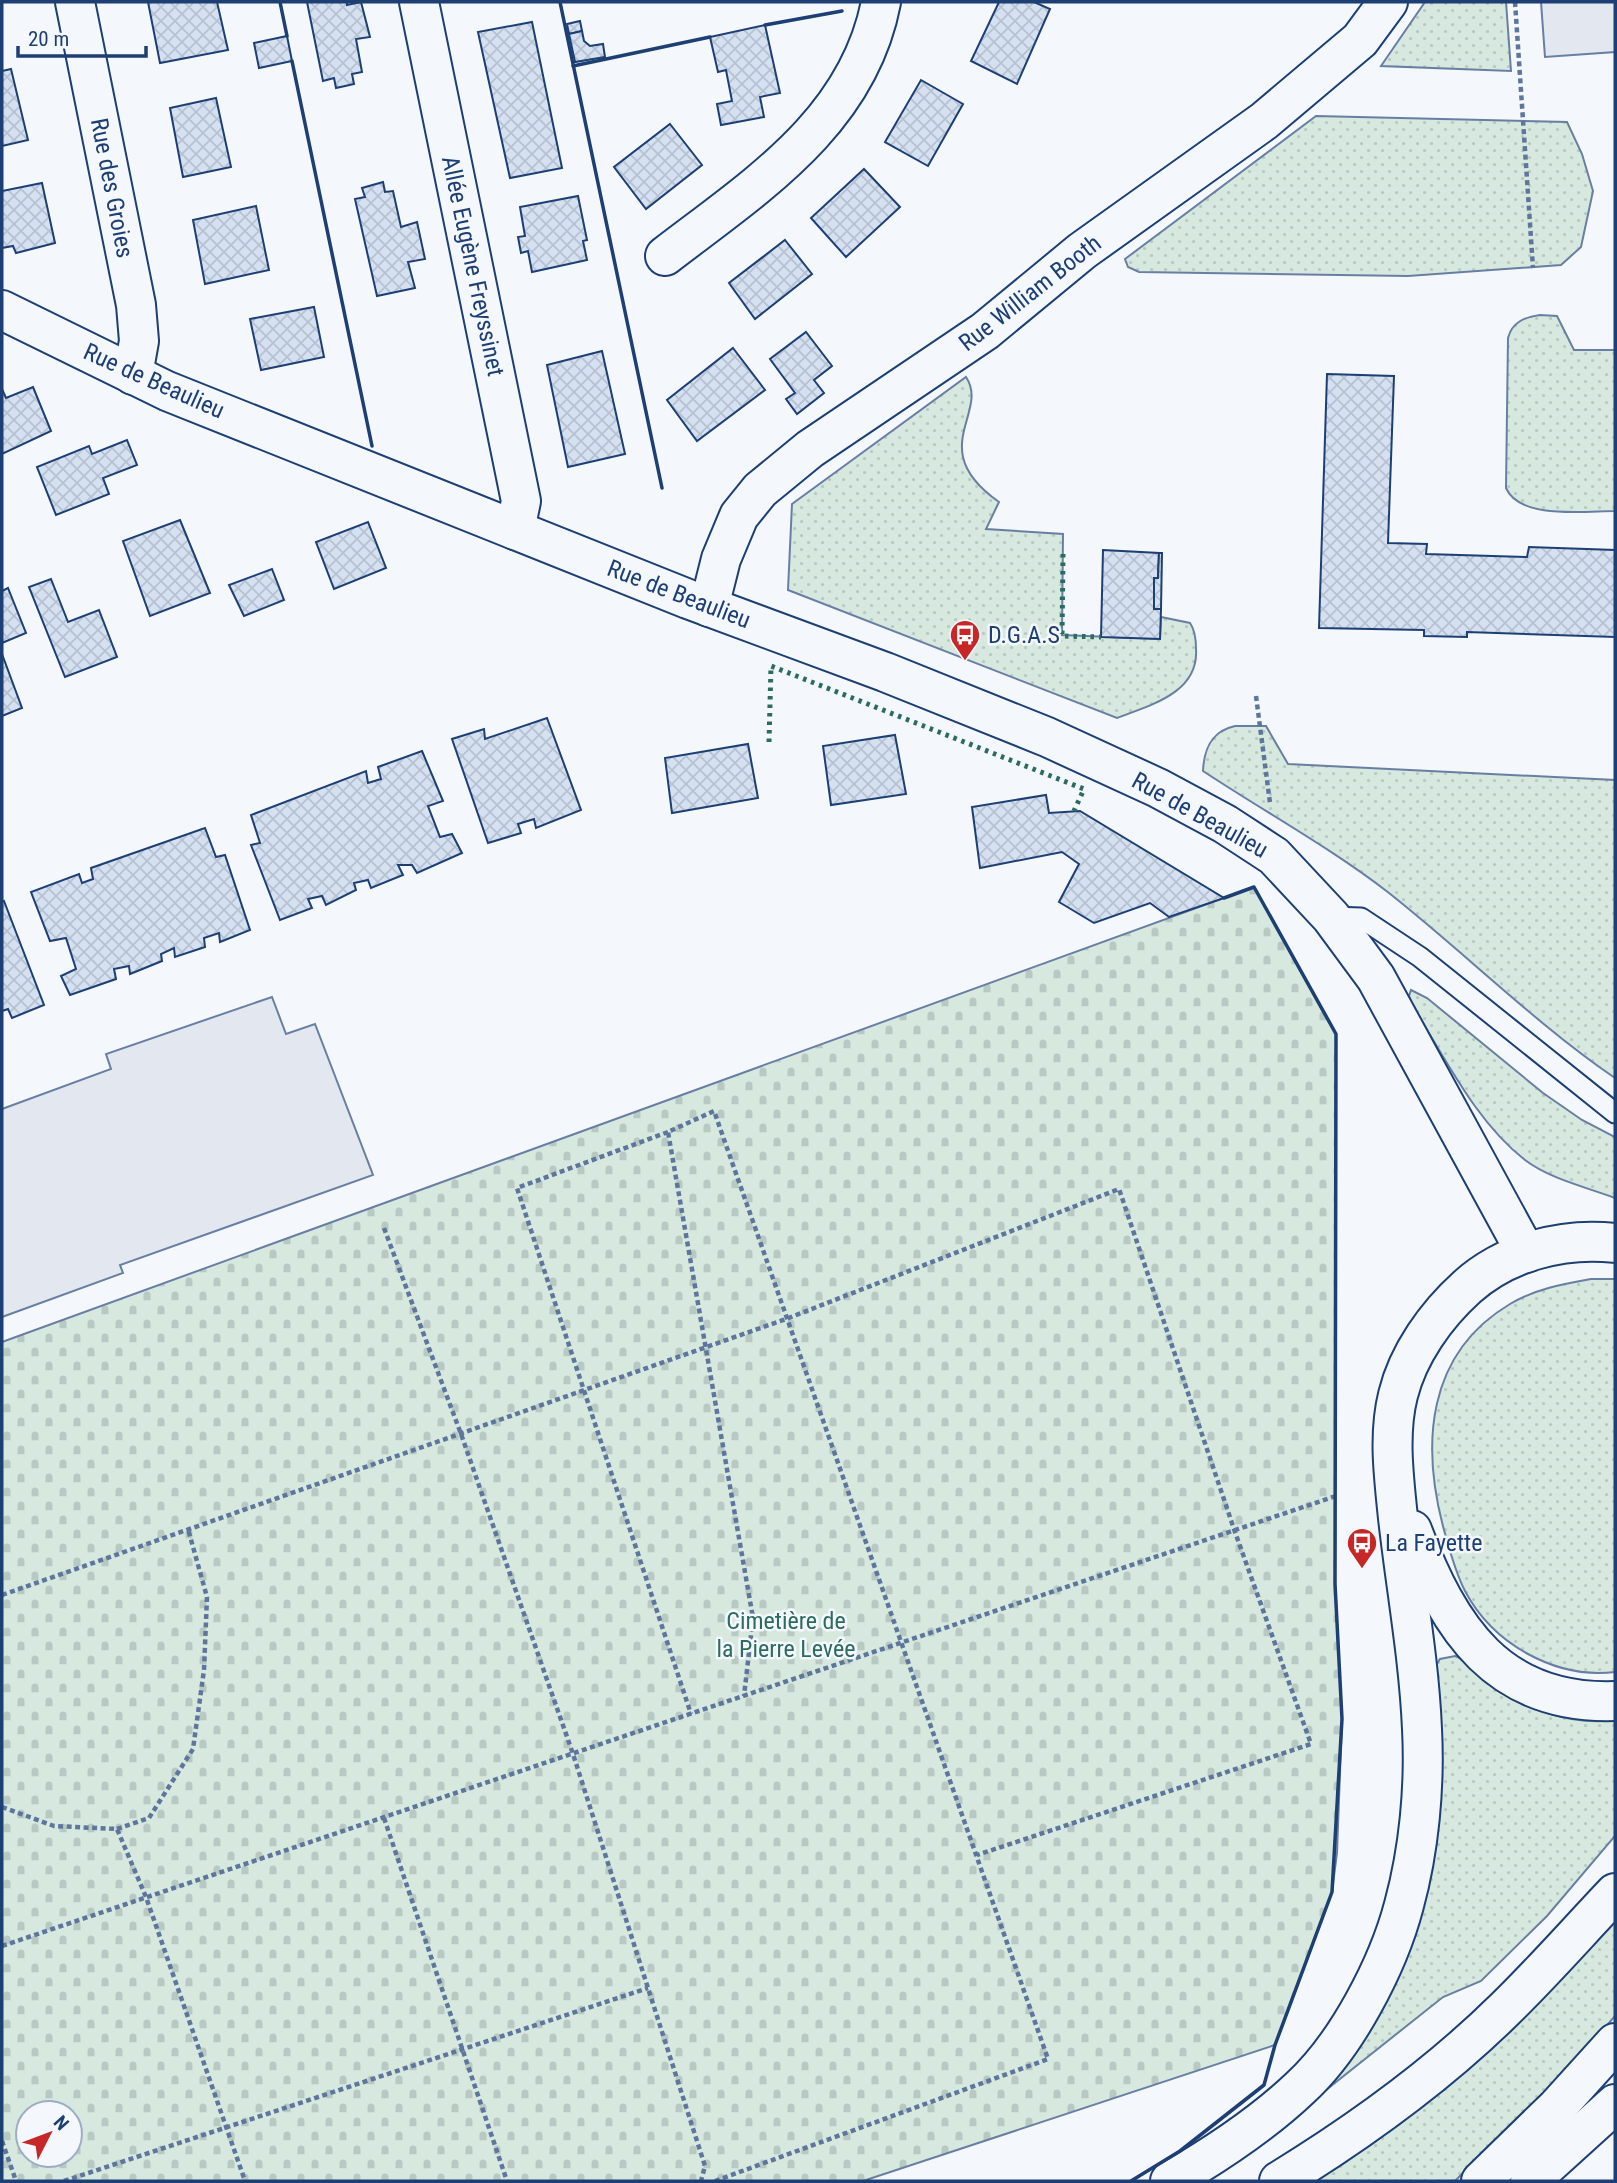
<svg xmlns="http://www.w3.org/2000/svg" width="1617" height="2183" viewBox="0 0 1617 2183" font-family="'Roboto Condensed',sans-serif">
  <style>
    .grass { fill: url(#grass-dots); stroke: #687fa3; stroke-width: 2 }
    .cemetery { fill: url(#cemetery-stones); stroke: #687fa3; stroke-width: 2; fill-rule: evenodd }
    .parking { fill: #e3e8f0; stroke: #687fa3; stroke-width: 2 }
    .building { fill: url(#building-cross-hatch); stroke: #1d3f73; stroke-width: 2 }
    .lines { fill: none; stroke-linecap: round; stroke-linejoin: round }
    .service-casing { stroke: #1d3f73; stroke-width: 23 }
    .minor-casing { stroke: #1d3f73; stroke-width: 42 }
    .tertiary-casing { stroke: #1d3f73; stroke-width: 42 }
    .primary-casing { stroke: #1d3f73; stroke-width: 42 }
    .path { stroke: #5e769c; stroke-width: 4.5; stroke-dasharray: 5 3.5; stroke-linecap: butt }
    .service { stroke: #f4f7fb; stroke-width: 19 }
    .minor { stroke: #f4f7fb; stroke-width: 38 }
    .tertiary { stroke: #f4f7fb; stroke-width: 38 }
    .primary { stroke: #f4f7fb; stroke-width: 38 }
    .hedge { stroke: #2c6c60; stroke-width: 5; stroke-dasharray: 3.5 5; stroke-linecap: butt }
    .wall { stroke: #1d3f73; stroke-width: 3.5 }
    .labels { text-anchor: middle; dominant-baseline: central; stroke-width: 5; stroke-linejoin: round; paint-order: stroke }
    .street-label { font-size: 24px; fill: #1d3f73; stroke: #f4f7fb }
    .poi-label { font-size: 24px; fill: #1d3f73; stroke: #f4f7fb; text-anchor: start }
    .park-label { font-size: 24px; fill: #2c6c60; stroke: #f4f7fb }
  </style>
  <defs>
    <pattern id="grass-dots" width="8" height="8" patternUnits="userSpaceOnUse" patternTransform="scale(1.75)"><rect width="8" height="8" fill="#d7e8df"/><path d="M2 2h.1M6 6h.1" fill="none" stroke="#b8c8c3" stroke-width="1.8" stroke-linecap="round"/></pattern>
    <pattern id="cemetery-stones" width="16" height="16" patternUnits="userSpaceOnUse" patternTransform="scale(1.75)"><rect width="16" height="16" fill="#d7e8df"/><path d="M2 7V4a2 2 0 0 1 4 0v3zM10 15v-3a2 2 0 0 1 4 0v3z" fill="#b8c8c3"/></pattern>
    <pattern id="building-cross-hatch" width="8" height="8" patternUnits="userSpaceOnUse" patternTransform="scale(1.75)"><rect width="8" height="8" fill="#d5e0f0"/><path d="M0 0l8 8M0 8l8-8" fill="none" stroke="#b6c1d1"/></pattern>
  </defs>
  <rect width="100%" height="100%" fill="#f4f7fb"/>
  <g class="grass">
    <path d="M1425 2H1506L1511 71 1381 66Z"/>
    <path d="M1316 116 1567 122 1582 154 1593 191 1581 247 1561 265 1408 276 1139 272 1128 267 1125 259Z"/>
    <path d="M1540 315 1557 316 1574 350H1615V511C1585 511 1520 520 1506 488L1508 338C1512 322 1525 317 1540 315Z"/>
    <path d="M966 377C990 413 924 449 999 502L986 529 1063 534 1062 635 1160 639 1161 617 1190 623C1195 630 1196 640 1196 649 1199 693 1150 705 1117 718L788 590 792 504Z"/>
    <path d="M1235 726H1266L1288 764 1615 780V1078C1536 1024 1465 953 1389 893 1331 848 1265 812 1203 771 1204 748 1212 731 1235 726Z"/>
    <path d="M1411 990 1427 998 1543 1093 1582 1120 1615 1137V1198C1586 1187 1550 1179 1525 1160 1476 1122 1446 1059 1413 1007L1409 996Z"/>
    <path d="M1591 1279H1615V1672C1555 1679 1493 1644 1465 1591 1455 1572 1450 1551 1444 1530 1421 1445 1426 1354 1510 1304 1535 1289 1563 1284 1591 1279Z"/>
    <path d="M1455 1656C1467 1660 1477 1675 1488 1683 1524 1709 1571 1726 1615 1720V1836L1547 1916 1481 1981 1443 1997 1326 2090 1324 2087 1440 1742 1436 1665 1440 1659Z"/>
    <path d="M1615 1911V2016L1577 2060 1455 2181H1313Z"/>
  </g>
  <path class="cemetery" d="M1254 887 1336 1034 1335 1584 1342 1719 1337 1853 1332 1892 1275 2045 863 2181H2V1342ZM28 2113H70V2155H28Z"/>
  <g class="parking">
    <path d="M1541 2H1615V52L1545 57Z"/>
    <path d="M272 997 286 1034 315 1024 373 1175 120 1265 123 1273 2 1317V1109L111 1069 106 1054Z"/>
  </g>
  <g class="building">
    <path d="M148 2H217L228 50 160 63Z"/>
    <path d="M307 2H347V5L361 2 370 37 356 39 362 72 352 74 354 84 336 88 334 78 323 81Z"/>
    <path d="M999 2H1034L1050 9 1017 84 971 61Z"/>
    <path d="M580 21 582 31 569 34 567 24Z"/>
    <path d="M532 22 562 168 510 178 478 32Z"/>
    <path d="M765 25 780 93 760 97 764 117 721 125 717 104 732 101 726 70 718 72 710 37Z"/>
    <path d="M582 31 584 41 590 46 603 44 605 57 575 62 569 34Z"/>
    <path d="M287 36 292 61 259 68 254 43Z"/>
    <path d="M11 69 28 140 2 146V71Z"/>
    <path d="M921 80 963 104 928 166 885 142Z"/>
    <path d="M216 98 231 167 183 177 170 108Z"/>
    <path d="M670 124 702 165 646 209 614 167Z"/>
    <path d="M864 169 900 207 846 257 811 218Z"/>
    <path d="M383 182 385 192 393 191 401 227 417 222 425 259 408 262 415 288 377 296 355 199 365 197 362 188Z"/>
    <path d="M42 183 55 243 16 253 13 246 2 248V191Z"/>
    <path d="M578 196 587 240 583 241 587 260 532 272 528 251 521 253 518 237 525 236 520 207Z"/>
    <path d="M256 206 269 270 205 284 193 220Z"/>
    <path d="M785 240 812 274 755 319 729 283Z"/>
    <path d="M314 307 324 357 261 370 250 319Z"/>
    <path d="M806 332 832 366 814 380 824 393 797 414 786 399 795 393 770 359Z"/>
    <path d="M733 348 765 390 697 441 667 400Z"/>
    <path d="M602 351 625 454 568 467 547 365Z"/>
    <path d="M1327 374 1394 376 1388 543 1427 544 1426 554 1527 557 1529 547 1615 550V637L1467 632V637L1424 636V630L1319 628Z"/>
    <path d="M33 387 51 431 2 454V389L6 398Z"/>
    <path d="M127 440 137 465 103 478 109 494 56 515 37 467 89 446 92 454Z"/>
    <path d="M180 520 210 593 150 616 123 541Z"/>
    <path d="M368 522 386 568 334 589 316 542Z"/>
    <path d="M1103 550 1159 553 1158 578H1154V609H1161L1160 639 1101 637Z"/>
    <path d="M1159 553H1162L1161 609H1154V578H1158Z"/>
    <path d="M272 569 284 600 244 616 229 585Z"/>
    <path d="M51 579 68 622 99 610 117 657 65 677 29 587Z"/>
    <path d="M8 588 26 633 2 643V591Z"/>
    <path d="M2 654 22 708 2 716Z"/>
    <path d="M547 718 581 810 536 828 534 819 518 824 521 833 488 843 452 739 484 729 485 739Z"/>
    <path d="M895 735 906 794 831 805 823 746Z"/>
    <path d="M748 744 758 798 672 813 665 758Z"/>
    <path d="M422 751 443 801 428 806 440 837 452 834 462 853 417 873 412 865H398L403 875 371 888 368 880 354 883 356 890 326 905 322 896 308 899 312 908 280 920 251 845 260 843 251 815 366 771 368 783 381 779 378 767Z"/>
    <path d="M1046 795 1049 813 1080 811 1224 898 1169 917 1150 903 1094 923 1059 902 1079 864 1062 852 980 868 972 807Z"/>
    <path d="M205 828 216 857 225 855 250 930 220 942 219 933 204 938 205 947 175 957 174 948 161 954 162 961 130 974 129 966 114 969 116 979 70 995 61 976 76 969 66 938 50 941 31 892 79 874 82 883 93 879 91 868Z"/>
    <path d="M4 901 44 1005 12 1018 8 1009 2 1011V902Z"/>
  </g>
  <g class="lines">
    <g class="service-casing">
      <path id="service" d="M1331 917 1361 918 1420 957 1615 1113"/>
    </g>
    <g class="minor-casing">
      <g id="minor">
        <path d="M75 2 136 305 139 341 133 375"/>
        <path d="M419 2 521 501 515 530"/>
        <path d="M665 256C756 186 858 122 881 2"/>
        <path d="M2 310 167 391 688 599 885 672 1047 737 1158 788 1225 824 1274 856 1331 917 1376 978 1526 1253"/>
        <path d="M709 607 721 559 739 516 760 490 810 449 985 331 1082 251 1264 121 1360 40 1388 2"/>
      </g>
    </g>
    <g class="tertiary-casing">
      <g id="tertiary">
        <path d="M1412 1530C1449 1629 1498 1705 1615 1701"/>
        <path d="M1170 2181C1215 2155 1262 2124 1300 2088 1346 2046 1388 1966 1404 1905 1419 1850 1425 1787 1422 1729 1419 1659 1406 1589 1398 1518 1394 1478 1388 1435 1398 1395 1408 1354 1436 1315 1467 1287 1506 1252 1563 1237 1615 1243"/>
        <path d="M1530 2181 1615 2104"/>
      </g>
    </g>
    <g class="primary-casing">
      <g id="primary">
        <path d="M1279 2181C1359 2132 1438 2075 1505 2009 1543 1972 1578 1932 1615 1893"/>
        <path d="M1481 2181 1557 2107 1615 2043"/>
      </g>
    </g>
    <g class="path">
      <path d="M1515 2 1533 268"/>
      <path d="M1256 696 1270 803"/>
      <path d="M668 1132 517 1188 691 1714"/>
      <path d="M384 1228 461 1434 573 1754 705 2166 701 2181"/>
      <path d="M2 1595 786 1319 1119 1189 1235 1532 1311 1744 977 1855"/>
      <path d="M2 1807 54 1826 117 1829 146 1897 245 2181"/>
      <path d="M384 1818 507 2181"/>
      <path d="M117 1829 149 1818 193 1749 204 1670 207 1597 188 1529"/>
      <path d="M2 1946 1336 1496"/>
      <path d="M2 2141 16 2181"/>
      <path d="M64 2181 648 1988"/>
      <path d="M715 2181 1048 2059 714 1111 668 1132 753 1618 744 1696"/>
    </g>
    <use href="#service" class="service"/>
    <use href="#minor" class="minor"/>
    <use href="#tertiary" class="tertiary"/>
    <use href="#primary" class="primary"/>
    <g class="hedge">
      <path d="M1063 554 1062 636 1101 637"/>
      <path d="M769 742 771 666 1084 789 1074 811"/>
    </g>
    <g class="wall">
      <path d="M280 2 287 36"/>
      <path d="M560 2 662 488"/>
      <path d="M765 25 842 11"/>
      <path d="M292 61 372 446"/>
      <path d="M573 66 710 37"/>
      <path d="M1131 2181 1180 2151 1264 2085 1275 2045 1332 1892 1342 1719 1335 1584 1336 1034 1254 887 1224 898"/>
    </g>
  </g>
  <defs>
    <g id="bus-pin" transform="scale(1.575)"><path d="M0 17L-7.5 6A9.5 9.5 0 1 1 7.5 6Z" fill="#c62828" stroke="#f4f7fb"/><path d="M-5-6H5V4H4V6H2V4H-2V6H-4V4H-5ZM-3.5-4V0h7V-4ZM-3.5 1.2v1.5H-2V1.2ZM2 1.2v1.5H3.5V1.2Z" fill="#fff"/></g>
  </defs>
  <g fill-rule="evenodd">
    <use href="#bus-pin" x="965" y="635"/>
    <use href="#bus-pin" x="1362" y="1543"/>
  </g>
  <g class="labels">
    <g class="street-label">
      <text transform="translate(112 188) rotate(79)">Rue des Groies</text>
      <text transform="translate(473 266) rotate(78)">Allée Eugène Freyssinet</text>
      <text transform="translate(1030 293) rotate(-38)">Rue William Booth</text>
      <text transform="translate(154 381) rotate(24)">Rue de Beaulieu</text>
      <text transform="translate(679 594) rotate(21)">Rue de Beaulieu</text>
      <text transform="translate(1200 815) rotate(29)">Rue de Beaulieu</text>
    </g>
    <g class="poi-label">
      <text x="988" y="635">D.G.A.S</text>
      <text x="1385" y="1543">La Fayette</text>
    </g>
    <g class="park-label">
      <text x="786" y="1621">Cimetière de<tspan x="786" dy="28">la Pierre Levée</tspan></text>
    </g>
  </g>
  <rect width="1617" height="2183" fill="none" stroke="#1d3f73" stroke-width="7"/>
  <g transform="translate(49 2134) rotate(48)"><circle r="33" fill="#f4f7fb" stroke="#9eadc5" stroke-width="2"/>
  <path d="M0-5L12 26L0 18L-12 26Z" fill="#c62828"/>
  <text y="-10" font-size="19" font-weight="bold" text-anchor="middle" fill="#1d3f73">N</text>
  </g>
  <path d="M18 46v10h128v-10" fill="none" stroke="#1d3f73" stroke-width="3.5"/>
  <text x="28" y="46" font-size="21" fill="#1d3f73" stroke="#f4f7fb" stroke-width="5" paint-order="stroke">20 m</text>
</svg>
